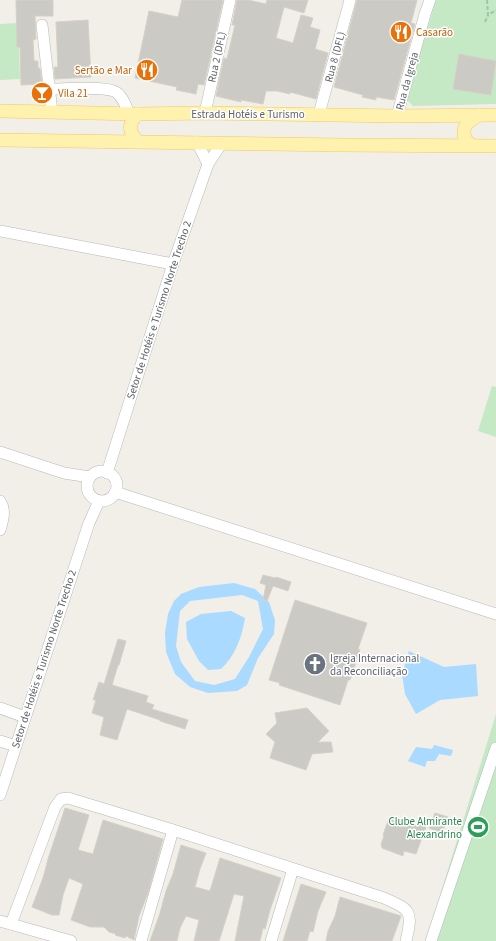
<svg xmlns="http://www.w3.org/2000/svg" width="496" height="941" viewBox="0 0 496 941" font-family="'Source Sans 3',sans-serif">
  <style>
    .green { fill: #c5e8c5 }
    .water { fill: #aadaff; fill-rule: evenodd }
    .building { fill: #cccac5; stroke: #d6d1c6 }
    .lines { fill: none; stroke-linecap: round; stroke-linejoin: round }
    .minor-casing { stroke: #b5b8bc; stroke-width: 12 }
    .major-casing { stroke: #f2c960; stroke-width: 14 }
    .path { stroke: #9cc7a9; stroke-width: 2; stroke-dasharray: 4 2; stroke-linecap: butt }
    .minor { stroke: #fff; stroke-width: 11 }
    .major { stroke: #fff2af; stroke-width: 13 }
    .labels { text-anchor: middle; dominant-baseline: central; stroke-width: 3; stroke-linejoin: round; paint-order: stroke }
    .food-label { font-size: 11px; fill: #c56008; stroke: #fff; text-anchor: start }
    .street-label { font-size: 11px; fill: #5f6368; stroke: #fff }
    .worship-label { font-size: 11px; fill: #5b616d; stroke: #fff; text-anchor: start }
    .leisure-label { font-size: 11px; fill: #27864d; stroke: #fff; text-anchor: end }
  </style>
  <rect width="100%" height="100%" fill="#f1efe8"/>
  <g class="green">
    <path d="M436 0H496V104L413 106 406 99Z"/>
    <path d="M18 23 20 79 0 80V24Z"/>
    <path d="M492 386 496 387V437L478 431Z"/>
    <path d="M496 714V941H426Z"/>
  </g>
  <g class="water">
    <path d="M234 583 255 589 269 602 275 620 274 634 258 658 247 685 237 691 208 693 190 687 175 674 166 652 165 633 168 614 174 601 181 594 199 587ZM242 595 258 601 263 629 249 657 235 679 214 685 195 681 181 662 176 646 180 611 190 601Z"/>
    <path d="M231 611 245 618C242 637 235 656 221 669L208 670 199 661 187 639 186 622 201 614Z"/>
    <path d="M409 651 444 667 476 664 478 696 440 700 416 714 405 694 402 674Z"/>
    <path d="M434 745 453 750 451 756 439 754 435 761H427L425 767 408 761 416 747 432 749Z"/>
  </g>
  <g class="building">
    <path d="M16 0H53V16H35L36 39 33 40 34 61H38V68H40L42 84 21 85 20 47H17Z"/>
    <path d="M182 0H223L204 85 198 84 196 94 176 90 177 87 135 78 149 11 178 17Z"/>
    <path d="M237 0H248L266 4 267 0H308L304 13 284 7 276 38 293 43 301 15 313 18 310 27 320 30 315 49 328 53 316 99 290 92V94L277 91H266L263 104 241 100V102L216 96 224 58 227 59 235 25H232Z"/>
    <path d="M357 0H417L411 23 415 24 394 100 376 97V100L362 97 363 95 334 87Z"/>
    <path d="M88 20 91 77 55 79 54 67H58L56 22Z"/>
    <path d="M459 54 496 61 491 95 453 89Z"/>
    <path d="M263 575 275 578 276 577 291 582 288 591 273 586 267 601 263 600 266 585 260 583Z"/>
    <path d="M295 600 367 623 358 649 360 650 350 680H348L340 705 279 685 280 683 269 680Z"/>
    <path d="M118 639 126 641 119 665H118L112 685 148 696 146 702 154 705 152 709 188 720 185 729 160 721V720L127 709 117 740 100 735 104 717 92 713 96 700H93L99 682 104 684Z"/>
    <path d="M307 708 329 731 318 742H331L333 752 312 754 306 770 270 758 275 742 266 734 277 723 275 713Z"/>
    <path d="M65 808 89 815 78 850 93 854 103 820 163 839 148 893 139 916 134 940 126 936 125 938 115 935 116 934 109 932 104 927H90L71 920 83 884 69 878 63 895 59 915H52L32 907 43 878 48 859Z"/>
    <path d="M435 813 448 817 442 833 429 828Z"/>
    <path d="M389 818 393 820 394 818 405 823 406 822 426 827 416 854 404 851 403 856 382 848 381 844 384 836 383 835Z"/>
    <path d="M181 845 206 853 200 869 195 887 210 891 220 858 281 878 270 910 265 929 263 928 260 941H235L244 896 234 894 219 941H194L199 920 186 916 180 928 177 941H150L160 913 166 891 173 874Z"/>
    <path d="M301 884 326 892 318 911 313 932 310 931 307 941H283Z"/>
    <path d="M340 897 401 916 392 941H326L328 931 335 916Z"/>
  </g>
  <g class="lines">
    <g class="minor-casing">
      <g id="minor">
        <path d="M42 25 52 112"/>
        <path d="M50 89C65 89 105 86 116 92 123 97 126 106 129 114"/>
        <path d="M205 113 230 0"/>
        <path d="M319 114 350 0"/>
        <path d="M397 116 425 14 430 0"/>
        <path d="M197 142 208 164"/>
        <path d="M0 231 173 264"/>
        <path d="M0 452 64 473 90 477"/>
        <circle cx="102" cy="486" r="15"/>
        <path d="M107 473 173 264 208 164 222 143"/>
        <path d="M115 492 496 614"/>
        <path d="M0 501C6 510 3 520 0 530"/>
        <path d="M0 708 25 717"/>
        <path d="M0 741 16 746"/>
        <path d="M0 795 89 523 99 501"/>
        <path d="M0 921 71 941"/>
        <path d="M11 924 55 807 61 799 68 798 173 830 384 898C411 910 413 911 406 941"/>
        <path d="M141 941 173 830"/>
        <path d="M271 941 293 869"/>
        <path d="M431 941 496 748"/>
      </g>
    </g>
    <g class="major-casing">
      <g id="major">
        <path d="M0 111 138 114 205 113 397 116 496 115"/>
        <path d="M0 140 341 145 496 146"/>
        <path d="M137 141C128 131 128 123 138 114"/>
        <path d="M471 145 465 139C461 125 469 121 479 115"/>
      </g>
    </g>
    <g class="path">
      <path d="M487 0 488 15 496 10"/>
      <path d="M485 22 488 15"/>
    </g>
    <use href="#minor" class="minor"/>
    <use href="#major" class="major"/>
  </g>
  <defs>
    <g id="restaurant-disc" transform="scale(1.15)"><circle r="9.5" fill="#e8710a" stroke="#fff"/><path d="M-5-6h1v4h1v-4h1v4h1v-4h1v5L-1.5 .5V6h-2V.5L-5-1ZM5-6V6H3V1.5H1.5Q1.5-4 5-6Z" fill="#fff"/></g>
    <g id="bar-disc" transform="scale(1.15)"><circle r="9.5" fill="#e8710a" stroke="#fff"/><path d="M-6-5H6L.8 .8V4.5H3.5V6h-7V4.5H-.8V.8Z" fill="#fff"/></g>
    <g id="church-disc" transform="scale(1.15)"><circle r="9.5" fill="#6b7280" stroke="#fff"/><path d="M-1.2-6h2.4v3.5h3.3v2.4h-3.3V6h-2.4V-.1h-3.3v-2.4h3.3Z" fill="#fff"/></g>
    <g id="stadium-disc" transform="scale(1.15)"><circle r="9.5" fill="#2e9e5b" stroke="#fff"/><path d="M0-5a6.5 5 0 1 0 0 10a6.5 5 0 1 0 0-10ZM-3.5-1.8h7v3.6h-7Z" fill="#fff"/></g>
  </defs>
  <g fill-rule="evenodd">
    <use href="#restaurant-disc" x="401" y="32"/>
    <use href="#restaurant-disc" x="147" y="70"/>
    <use href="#bar-disc" x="42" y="93"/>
    <use href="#church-disc" x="315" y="664"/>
    <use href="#stadium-disc" x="478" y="827"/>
  </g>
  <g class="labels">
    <g class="food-label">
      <text x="416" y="32">Casarão</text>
      <text x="132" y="70" text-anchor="end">Sertão e Mar</text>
      <text x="58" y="93">Vila 21</text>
    </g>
    <g class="street-label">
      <text transform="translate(217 57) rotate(-78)">Rua 2 (DFL)</text>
      <text transform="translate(335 57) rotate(-75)">Rua 8 (DFL)</text>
      <text transform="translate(407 81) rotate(-75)">Rua da Igreja</text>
      <text x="248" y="114">Estrada Hotéis e Turismo</text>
      <text transform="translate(159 310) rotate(-72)">Setor de Hotéis e Turismo Norte Trecho 2</text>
      <text transform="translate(44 659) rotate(-72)">Setor de Hotéis e Turismo Norte Trecho 2</text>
    </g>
    <g class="worship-label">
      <text x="330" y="658">Igreja Internacional<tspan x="330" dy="13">da Reconciliação</tspan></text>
    </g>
    <g class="leisure-label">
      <text x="462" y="821">Clube Almirante<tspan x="462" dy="13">Alexandrino</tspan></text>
    </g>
  </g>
</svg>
